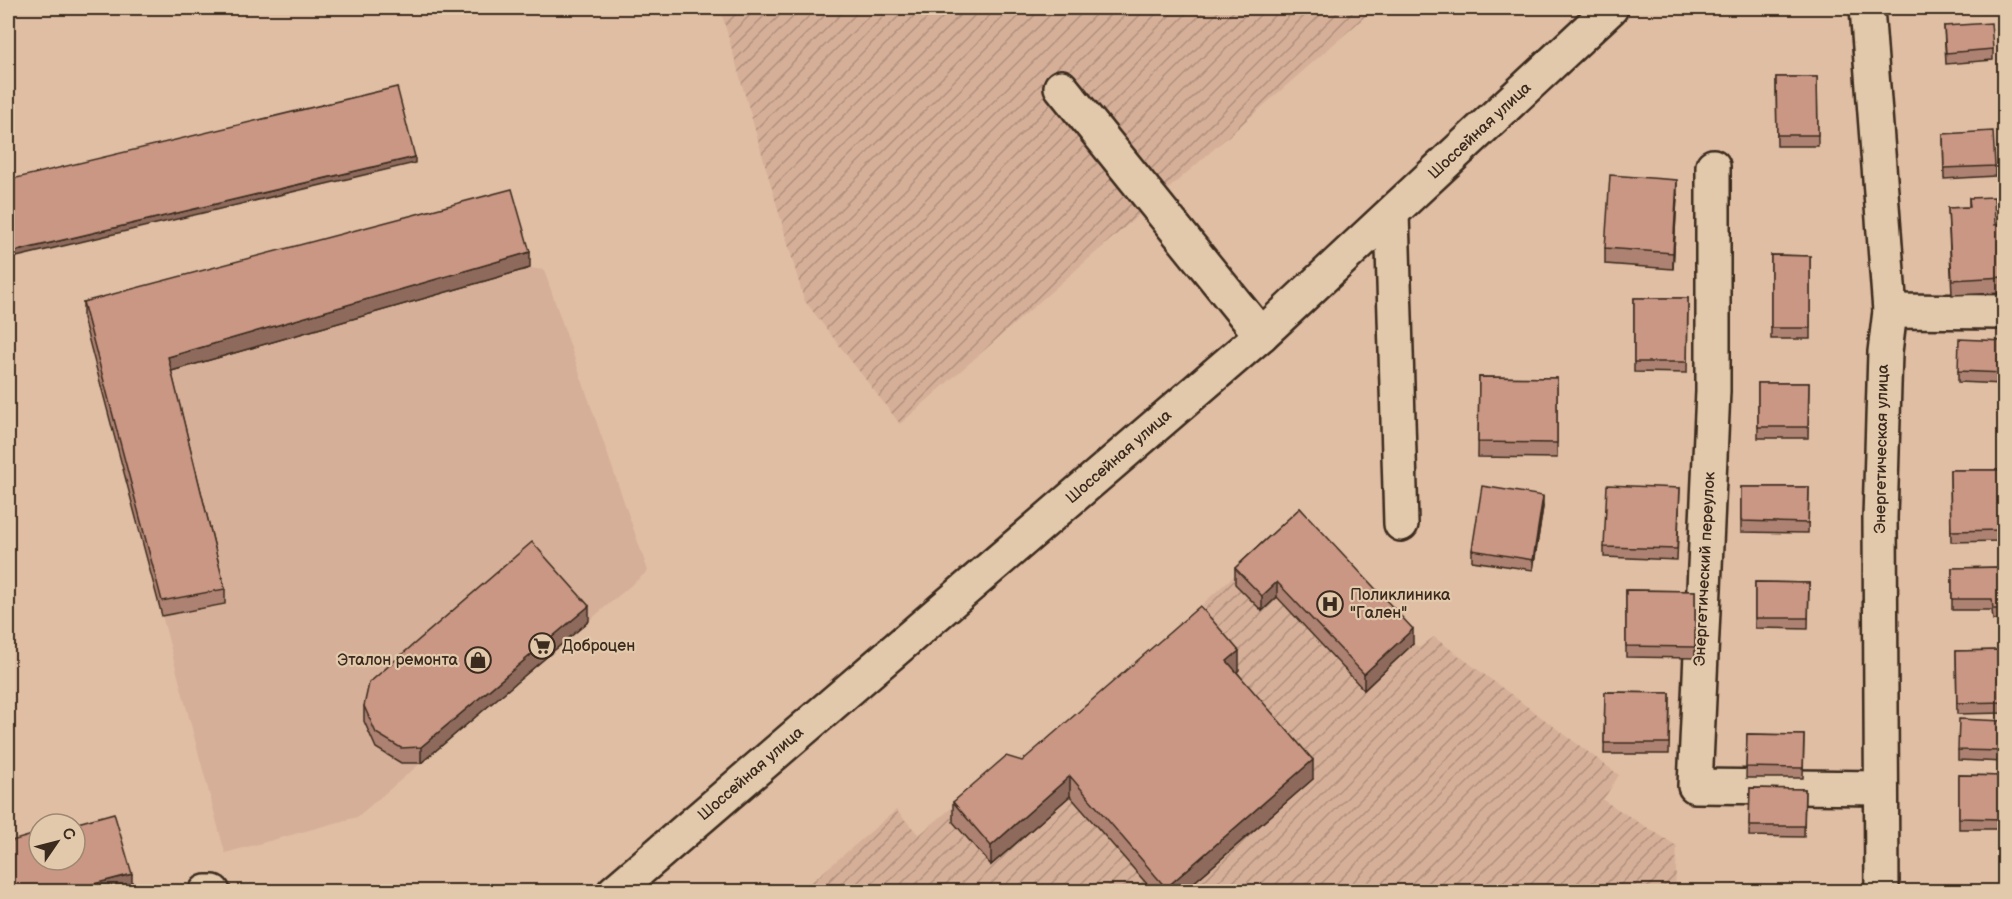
<svg xmlns="http://www.w3.org/2000/svg" width="2012" height="899" viewBox="0 0 2012 899" font-family="'Balsamiq Sans',sans-serif">
  <style>
    .built { fill: #d6af98 }
    .industrial { fill: url(#industrial-furrows) }
    .lines { fill: none; stroke-linecap: round; stroke-linejoin: round }
    .minor-casing { stroke: #3b2a1e; stroke-width: 38 }
    .minor { stroke: #e2c9ab; stroke-width: 33 }
    .wall { fill: #ad8272; stroke: #3b2a1e; stroke-width: 1.5 }
    .shaded-wall { fill: #8d6a5c; stroke: #3b2a1e; stroke-width: 1.5 }
    .building { fill: #c99784; stroke: #3b2a1e; stroke-width: 1.5 }
    .labels { text-anchor: middle; dominant-baseline: central; stroke-width: 4.5; stroke-linejoin: round; paint-order: stroke }
    .street-label { font-size: 16px; fill: #3b2a1e; stroke: #e2c9ab }
    .poi-label { font-size: 16px; fill: #3b2a1e; stroke: #e2c9ab; text-anchor: start }
  </style>
  <defs>
    <pattern id="industrial-furrows" width="10" height="10" patternUnits="userSpaceOnUse" patternTransform="scale(1.5)"><rect width="10" height="10" fill="#d6af98"/><path d="M-1 1l2-2M0 10L10 0M9 11l2-2" fill="none" stroke="#af8f7b"/></pattern>
  </defs>
  <rect width="100%" height="100%" fill="#e0bea4"/>
  <filter id="ink" filterUnits="userSpaceOnUse"><feTurbulence type="fractalNoise" baseFrequency=".0167" numOctaves="2"/><feDisplacementMap in="SourceGraphic" scale="12" xChannelSelector="R" yChannelSelector="G"/><feConvolveMatrix kernelMatrix="1 2 1 2 8 2 1 2 1" color-interpolation-filters="sRGB"/></filter>
  <g filter="url(#ink)">
    <path class="built" d="M512 204 530 268 544 270 648 571 357 817 225 853 83 318Z"/>
    <g class="industrial">
      <path d="M720 8H1375L900 424 804 300Z"/>
      <path d="M1301 515 1413 644 1420 647 1434 637 1619 775 1603 800 1677 846 1675 891 800 892 896 810 919 835 1008 761 1021 768Z"/>
    </g>
    <g class="lines">
      <g class="minor-casing">
        <g id="minor">
          <path d="M1867 8 1890 311 1885 352 1880 518 1882 892"/>
          <path d="M1061 87 1261 335"/>
          <path d="M1713 166V391L1695 786 1881 788"/>
          <path d="M1392 213 1401 524"/>
          <path d="M1890 311 2004 312"/>
          <path d="M206 892H213"/>
          <path d="M614 892 1261 335 1611 8"/>
        </g>
      </g>
      <use href="#minor" class="minor"/>
    </g>
    <g class="wall">
      <path d="M1941 8H1992V11L1941 13Z"/>
      <path d="M1944 26 1993 49V60L1946 64Z"/>
      <path d="M1776 77H1817L1818 146H1777Z"/>
      <path d="M1943 134 1995 166V176L1944 179Z"/>
      <path d="M1677 195 1673 269 1605 264V248Z"/>
      <path d="M1969 198 1995 225 2004 224V293L1952 295 1948 208 1969 207Z"/>
      <path d="M1771 255 1810 256V339H1771Z"/>
      <path d="M530 268 171 371 225 589V604L162 616 83 318V302Z"/>
      <path d="M1634 298H1688L1687 373 1634 372Z"/>
      <path d="M2004 341V384L1958 382V371Z"/>
      <path d="M1479 377 1557 378V458L1478 457Z"/>
      <path d="M1758 383H1809L1808 438H1758Z"/>
      <path d="M1950 470H2004V521H2001V541L1951 542Z"/>
      <path d="M1741 487H1809L1808 533 1741 532Z"/>
      <path d="M1680 488 1677 560 1604 557V547Z"/>
      <path d="M1543 507 1533 570 1472 561V550Z"/>
      <path d="M1300 508 1413 644 1364 690 1277 597 1262 611 1235 584V568Z"/>
      <path d="M2004 567V620H1993L1992 610H1952V568Z"/>
      <path d="M1755 582 1809 583 1808 629 1755 628Z"/>
      <path d="M1626 590 1695 591V658L1626 657Z"/>
      <path d="M589 621 421 763H401L376 748 364 721V706Z"/>
      <path d="M2004 650V713L1957 714 1956 651Z"/>
      <path d="M1239 670 1237 672 1313 779 1184 891H1153L1070 796 991 865 953 822V802L1022 761Z"/>
      <path d="M1605 692 1670 693 1669 754H1604Z"/>
      <path d="M2004 721V762L1958 760V750Z"/>
      <path d="M1747 734 1804 735 1803 778H1746Z"/>
      <path d="M1959 775 2004 776V829H1959Z"/>
      <path d="M1750 788 1805 789 1804 837 1749 836Z"/>
    </g>
    <g class="shaded-wall">
      <path d="M415 157V163L8 259V253Z"/>
      <path d="M1677 180V195L1673 269V253Z"/>
      <path d="M530 252V268L168 372V357Z"/>
      <path d="M1543 496V507L1533 570V560Z"/>
      <path d="M1277 582V597L1262 611V596Z"/>
      <path d="M589 606V621L421 763V747Z"/>
      <path d="M1413 629V644L1364 690V674Z"/>
      <path d="M1239 651V670L1227 680V661Z"/>
      <path d="M1313 760V779L1184 891H1166V888Z"/>
      <path d="M1070 776V796L991 865V846Z"/>
      <path d="M132 874V890L126 891H67Z"/>
    </g>
    <g class="building">
      <path d="M1991 23 1993 49 1946 53 1944 26Z"/>
      <path d="M1776 77H1817L1818 135H1777Z"/>
      <path d="M397 87 415 157 8 253V180Z"/>
      <path d="M1993 131 1995 166 1944 168 1943 134Z"/>
      <path d="M1610 175 1677 180 1673 253 1605 248Z"/>
      <path d="M512 189 530 252 168 357 225 589 162 601 83 302Z"/>
      <path d="M1994 197 1995 225 2004 224V277L1952 280 1948 208 1970 207 1969 198Z"/>
      <path d="M1771 255 1810 256V328H1771Z"/>
      <path d="M1634 298H1688L1687 362H1634Z"/>
      <path d="M1959 339 2004 341V373L1958 371Z"/>
      <path d="M1479 377 1557 378V443L1478 442Z"/>
      <path d="M1758 383H1809L1808 427H1758Z"/>
      <path d="M1950 470H2004V510H2000L2001 530 1951 531Z"/>
      <path d="M1607 485 1680 488 1677 549 1604 547Z"/>
      <path d="M1482 486 1543 496 1533 560 1472 550Z"/>
      <path d="M1741 487H1809L1808 523 1741 521Z"/>
      <path d="M1300 508 1413 629 1364 674 1277 582 1262 596 1235 568Z"/>
      <path d="M532 542 589 606 421 747 401 748 376 733 364 706 369 683Z"/>
      <path d="M2004 567V609H1993L1992 599H1952V568Z"/>
      <path d="M1755 582 1809 583 1808 618H1755Z"/>
      <path d="M1626 590 1695 591V647L1626 646Z"/>
      <path d="M1200 606 1239 651 1227 661 1313 760 1166 888 1070 776 991 846 953 802 1006 756 1022 761Z"/>
      <path d="M2004 650V702L1957 703 1956 651Z"/>
      <path d="M1605 692 1670 693 1669 743H1604Z"/>
      <path d="M1959 719 2004 721V751L1958 750Z"/>
      <path d="M1747 734 1804 735 1803 768 1746 767Z"/>
      <path d="M1959 775 2004 776V819L1959 818Z"/>
      <path d="M1750 788 1805 789 1804 826H1749Z"/>
      <path d="M114 813 132 874 67 891H8V842L39 833V860H75V824H74Z"/>
    </g>
  </g>
  <defs>
    <g id="hospital-ring" transform="scale(1.35)"><circle r="9.5" fill="#e2c9ab" stroke="#3b2a1e" stroke-width="1.5"/><path d="M-5-5h3v3.5h4V-5h3V5h-3V1.5h-4V5h-3Z" fill="#3b2a1e"/></g>
    <g id="supermarket-ring" transform="scale(1.35)"><circle r="9.5" fill="#e2c9ab" stroke="#3b2a1e" stroke-width="1.5"/><path d="M-6-5.5h2.5l.6 2H6L4.5 2H-2.5L-4.4-4H-6ZM-1.5 3.2a1.3 1.3 0 1 0 .1 0ZM3 3.2a1.3 1.3 0 1 0 .1 0Z" fill="#3b2a1e"/></g>
    <g id="shop-ring" transform="scale(1.35)"><circle r="9.5" fill="#e2c9ab" stroke="#3b2a1e" stroke-width="1.5"/><path d="M-5-2.5h2.3a2.7 3.5 0 0 1 5.4 0H5L5.5 6h-11ZM-1.5-2.5h3a1.5 2.3 0 0 0-3 0Z" fill="#3b2a1e"/></g>
  </defs>
  <g fill-rule="evenodd">
    <use href="#hospital-ring" x="1330" y="604"/>
    <use href="#supermarket-ring" x="542" y="646"/>
    <use href="#shop-ring" x="478" y="660"/>
  </g>
  <g class="labels">
    <g class="street-label">
      <text transform="translate(1480 131) rotate(-43)">Шоссейная улица</text>
      <text transform="translate(1882 449) rotate(-89)">Энергетическая улица</text>
      <text transform="translate(1119 457) rotate(-41)">Шоссейная улица</text>
      <text transform="translate(1705 569) rotate(-87)">Энергетический переулок</text>
      <text transform="translate(751 774) rotate(-41)">Шоссейная улица</text>
    </g>
    <g class="poi-label">
      <text x="1350" y="595">Поликлиника<tspan x="1350" dy="18">"Гален"</tspan></text>
      <text x="562" y="646">Доброцен</text>
      <text x="458" y="660" text-anchor="end">Эталон ремонта</text>
    </g>
  </g>
  <rect width="2012" height="899" fill="none" stroke="#e2c9ab" stroke-width="30"/>
  <rect x="15" y="15" width="1982" height="869" fill="none" stroke="#3b2a1e" stroke-width="2" filter="url(#ink)"/>
  <g transform="translate(57 842) rotate(55)"><circle r="28" fill="#e2c9ab" stroke="#9f8973" stroke-width="1.5"/>
  <path d="M0-4.5L10 22L0 15L-10 22Z" fill="#3b2a1e"/>
  <text y="-9" font-size="16" font-weight="bold" text-anchor="middle" fill="#3b2a1e">С</text>
  </g>
</svg>
